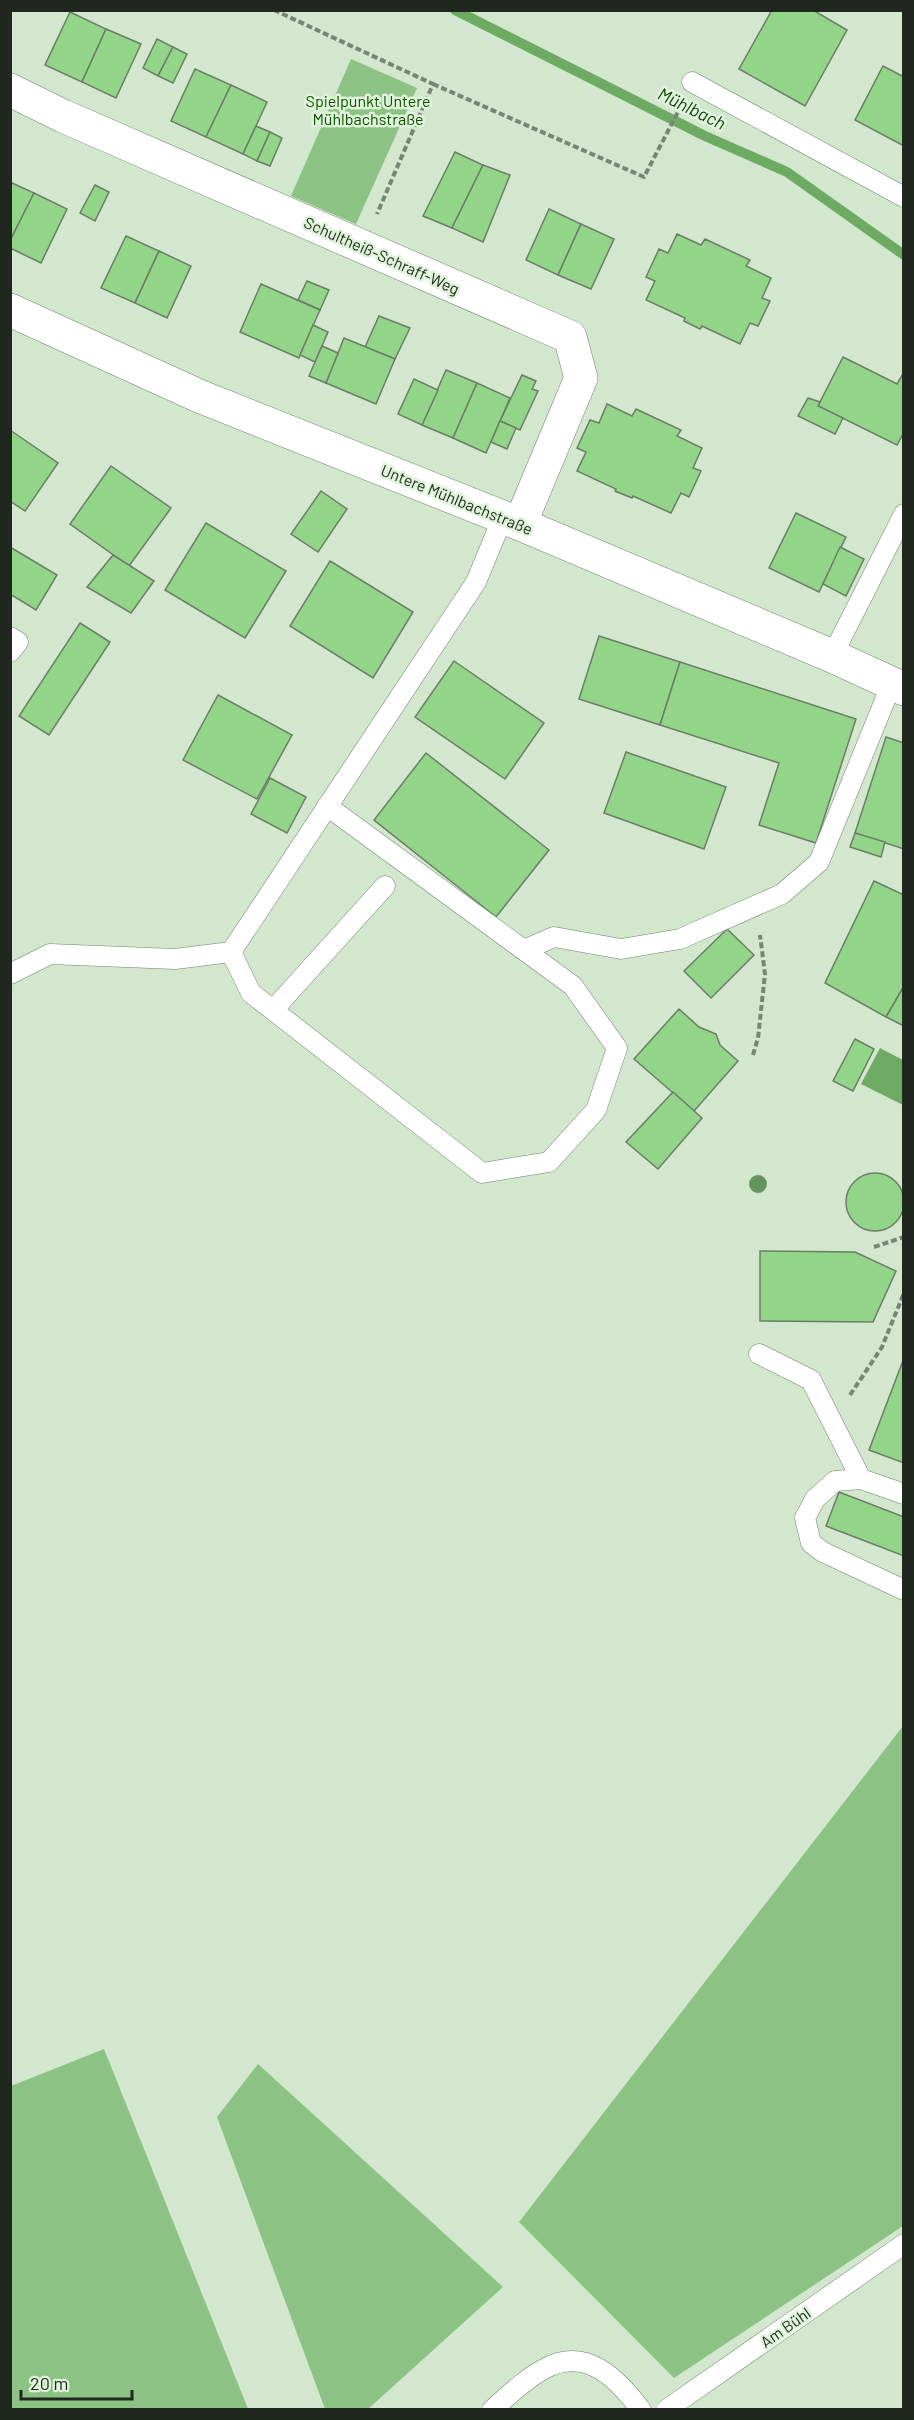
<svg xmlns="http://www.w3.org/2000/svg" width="914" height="2420" viewBox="0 0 914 2420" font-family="Barlow,sans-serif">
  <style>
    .green { fill: #8cc283 }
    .water { fill: #6cab61 }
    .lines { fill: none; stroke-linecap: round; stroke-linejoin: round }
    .stream { stroke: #6cab61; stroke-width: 10 }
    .building { fill: #93d588; stroke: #6b7d67; stroke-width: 1.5 }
    .service-casing { stroke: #71846e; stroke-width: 21 }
    .minor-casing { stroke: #71846e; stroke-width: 34 }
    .secondary-casing { stroke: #71846e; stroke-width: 34 }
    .path { stroke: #768574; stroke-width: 4; stroke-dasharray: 6 3; stroke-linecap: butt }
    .service { stroke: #fff; stroke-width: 20 }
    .minor { stroke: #fff; stroke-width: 33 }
    .secondary { stroke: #fff; stroke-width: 33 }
    .tree { fill: #66945d }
    .labels { text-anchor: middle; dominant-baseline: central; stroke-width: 5; stroke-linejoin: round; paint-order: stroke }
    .park-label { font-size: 16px; fill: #0e5000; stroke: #dff4db }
    .street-label { font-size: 16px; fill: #1f271e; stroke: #dff4db }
    .water-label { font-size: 18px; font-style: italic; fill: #123d0a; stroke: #dff4db }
  </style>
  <rect width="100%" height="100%" fill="#d2e7ce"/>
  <g class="green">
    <path d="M351 59 417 88 356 224 291 196Z"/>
    <path d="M903 1726V2226L674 2378 519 2222Z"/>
    <path d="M104 2049 248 2409H11V2086Z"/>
    <path d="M258 2064 503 2287 368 2409H325L217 2117Z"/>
  </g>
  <path class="water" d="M880 1048 903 1060V1105L861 1084Z"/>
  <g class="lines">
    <path class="stream" d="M455 10 705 136 787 172 904 255"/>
  </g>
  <g class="building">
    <path d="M772 10H813L847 30 805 106 739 69Z"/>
    <path d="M70 12 106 29 82 82 45 65Z"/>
    <path d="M106 29 141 44 116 98 82 82Z"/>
    <path d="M157 39 173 47 158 76 143 68Z"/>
    <path d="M173 47 187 54 173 83 158 76Z"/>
    <path d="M883 66 904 77V146L855 120Z"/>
    <path d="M195 69 231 85 206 137 171 121Z"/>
    <path d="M231 85 267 102 243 154 206 137Z"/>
    <path d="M256 126 270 132 257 161 243 154Z"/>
    <path d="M270 132 282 138 270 166 257 161Z"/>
    <path d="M455 152 483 165 452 228 423 216Z"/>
    <path d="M483 165 510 175 483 242 452 228Z"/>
    <path d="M10 182 34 193 10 241Z"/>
    <path d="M95 185 109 192 95 221 80 213Z"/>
    <path d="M34 193 67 209 41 263 10 248V241Z"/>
    <path d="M549 209 581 224 558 275 526 260Z"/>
    <path d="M581 224 614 239 591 289 558 275Z"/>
    <path d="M677 234 701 245 705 239 750 260 746 266 771 278 762 298 770 301 758 326 750 323 740 344 702 326 700 329 684 321 685 318 646 300 655 281 646 277 659 249 668 253Z"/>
    <path d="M126 236 159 251 135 303 101 288Z"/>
    <path d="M159 251 191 266 167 318 135 303Z"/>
    <path d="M307 281 329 290 320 310 298 300Z"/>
    <path d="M261 284 320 310 299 358 240 332Z"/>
    <path d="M379 316 410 328 395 359 365 347Z"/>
    <path d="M313 325 328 332 315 362 300 355Z"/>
    <path d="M344 338 395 359 376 404 326 383Z"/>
    <path d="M322 346 338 353 326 383 309 376Z"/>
    <path d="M843 357 897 384 904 372V432L897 445 818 406Z"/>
    <path d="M446 370 477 383 453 438 422 425Z"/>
    <path d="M522 375 536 381 532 389 538 391 520 430 500 421Z"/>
    <path d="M414 379 438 390 422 425 398 414Z"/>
    <path d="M477 383 510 398 486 453 453 438Z"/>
    <path d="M808 398 820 402 818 406 843 418 835 434 798 416Z"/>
    <path d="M607 404 632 416 636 409 681 430 677 436 702 448 693 468 701 471 689 497 681 493 671 513 633 496 632 498 615 491 616 489 577 471 586 452 577 448 590 420 599 423Z"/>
    <path d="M500 421 516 428 507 449 491 442Z"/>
    <path d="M10 430 58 463 25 511 10 501Z"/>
    <path d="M111 466 171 508 129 566 70 524Z"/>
    <path d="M321 491 347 509 318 552 291 534Z"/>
    <path d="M796 513 846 537 819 592 769 568Z"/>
    <path d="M206 523 286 571 245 638 165 590Z"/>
    <path d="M10 547 57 575 36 610 10 594Z"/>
    <path d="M840 547 864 559 846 596 823 584Z"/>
    <path d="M113 555 154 581 131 613 87 587Z"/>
    <path d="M330 561 413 612 373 678 290 626Z"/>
    <path d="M80 623 110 642 49 735 19 716Z"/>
    <path d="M599 636 680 662 660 725 579 699Z"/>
    <path d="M454 661 544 723 505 779 415 717Z"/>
    <path d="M680 662 856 719 816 843 759 825 779 763 660 725Z"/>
    <path d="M218 695 292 735 257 799 183 760Z"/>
    <path d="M886 737 904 743V849L855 833Z"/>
    <path d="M626 752 726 787 704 849 604 813Z"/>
    <path d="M426 753 549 850 496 917 374 820Z"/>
    <path d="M270 778 306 797 287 833 251 814Z"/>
    <path d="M855 833 885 842 881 857 850 847Z"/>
    <path d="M874 881 904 895V986L886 1017 825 983Z"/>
    <path d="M727 929 754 955 711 998 684 971Z"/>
    <path d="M904 986V1026L886 1017Z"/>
    <path d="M679 1009 699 1027 716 1034 720 1045 738 1061 694 1111 634 1059Z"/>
    <path d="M855 1039 874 1049 853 1091 833 1081Z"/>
    <path d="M673 1092 702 1118 658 1169 626 1142Z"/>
    <circle cx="875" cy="1202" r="29"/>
    <path d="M760 1251 855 1252 896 1271 873 1322 760 1321Z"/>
    <path d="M904 1358V1463L869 1450Z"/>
    <path d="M839 1492 904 1517V1556L826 1526Z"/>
  </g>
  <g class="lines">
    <g class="service-casing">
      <g id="service">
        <path d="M692 82 904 197"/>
        <path d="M10 637 18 642 10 652"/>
        <path d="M832 656 904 514"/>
        <path d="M524 950 554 937 621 949 680 939 782 894 819 862 892 683"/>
        <path d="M231 952 251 993 482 1173 549 1162 596 1110 617 1048 573 986 327 806"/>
        <path d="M10 974 50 954 175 959 231 952 476 582 503 517"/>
        <path d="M273 1010 385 886"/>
        <path d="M759 1354 811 1380 861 1479 904 1494"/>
        <path d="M861 1479 835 1481 815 1499 805 1518 811 1543 823 1552 904 1590"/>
        <path d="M492 2410C508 2396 525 2379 544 2369 586 2346 617 2378 641 2410"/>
        <path d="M666 2410 904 2244"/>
      </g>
    </g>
    <g class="minor-casing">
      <path id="minor" d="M10 90 63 116 570 337 581 378 520 524"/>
    </g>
    <g class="secondary-casing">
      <path id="secondary" d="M10 310 199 396 520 524 832 656 904 689"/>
    </g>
    <g class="path">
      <path d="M274 10 433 84 377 214"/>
      <path d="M433 84 644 177 680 108"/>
      <path d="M753 1055 758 1038 765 974 760 935"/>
      <path d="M874 1247 904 1237"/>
      <path d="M850 1395 882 1347 904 1293"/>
    </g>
    <use href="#service" class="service"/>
    <use href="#minor" class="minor"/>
    <use href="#secondary" class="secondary"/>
  </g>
  <circle class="tree" cx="758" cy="1184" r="9"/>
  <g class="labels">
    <g class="park-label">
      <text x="368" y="100">Spielpunkt Untere<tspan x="368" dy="18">Mühlbachstraße</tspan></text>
    </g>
    <g class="street-label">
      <text transform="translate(382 255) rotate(24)">Schultheiß-Schraff-Weg</text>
      <text transform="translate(457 499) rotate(22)">Untere Mühlbachstraße</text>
      <text transform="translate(785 2327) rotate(-35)">Am Bühl</text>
    </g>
    <g class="water-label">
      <text transform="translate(692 108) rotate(26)">Mühlbach</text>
    </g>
  </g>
  <rect width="914" height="2420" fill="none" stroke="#1f271e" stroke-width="24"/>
  <path d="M21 2390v9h111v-9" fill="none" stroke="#1f271e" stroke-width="3"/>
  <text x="30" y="2390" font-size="18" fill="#1f271e" stroke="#dff4db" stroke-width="4.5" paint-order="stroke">20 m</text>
</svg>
